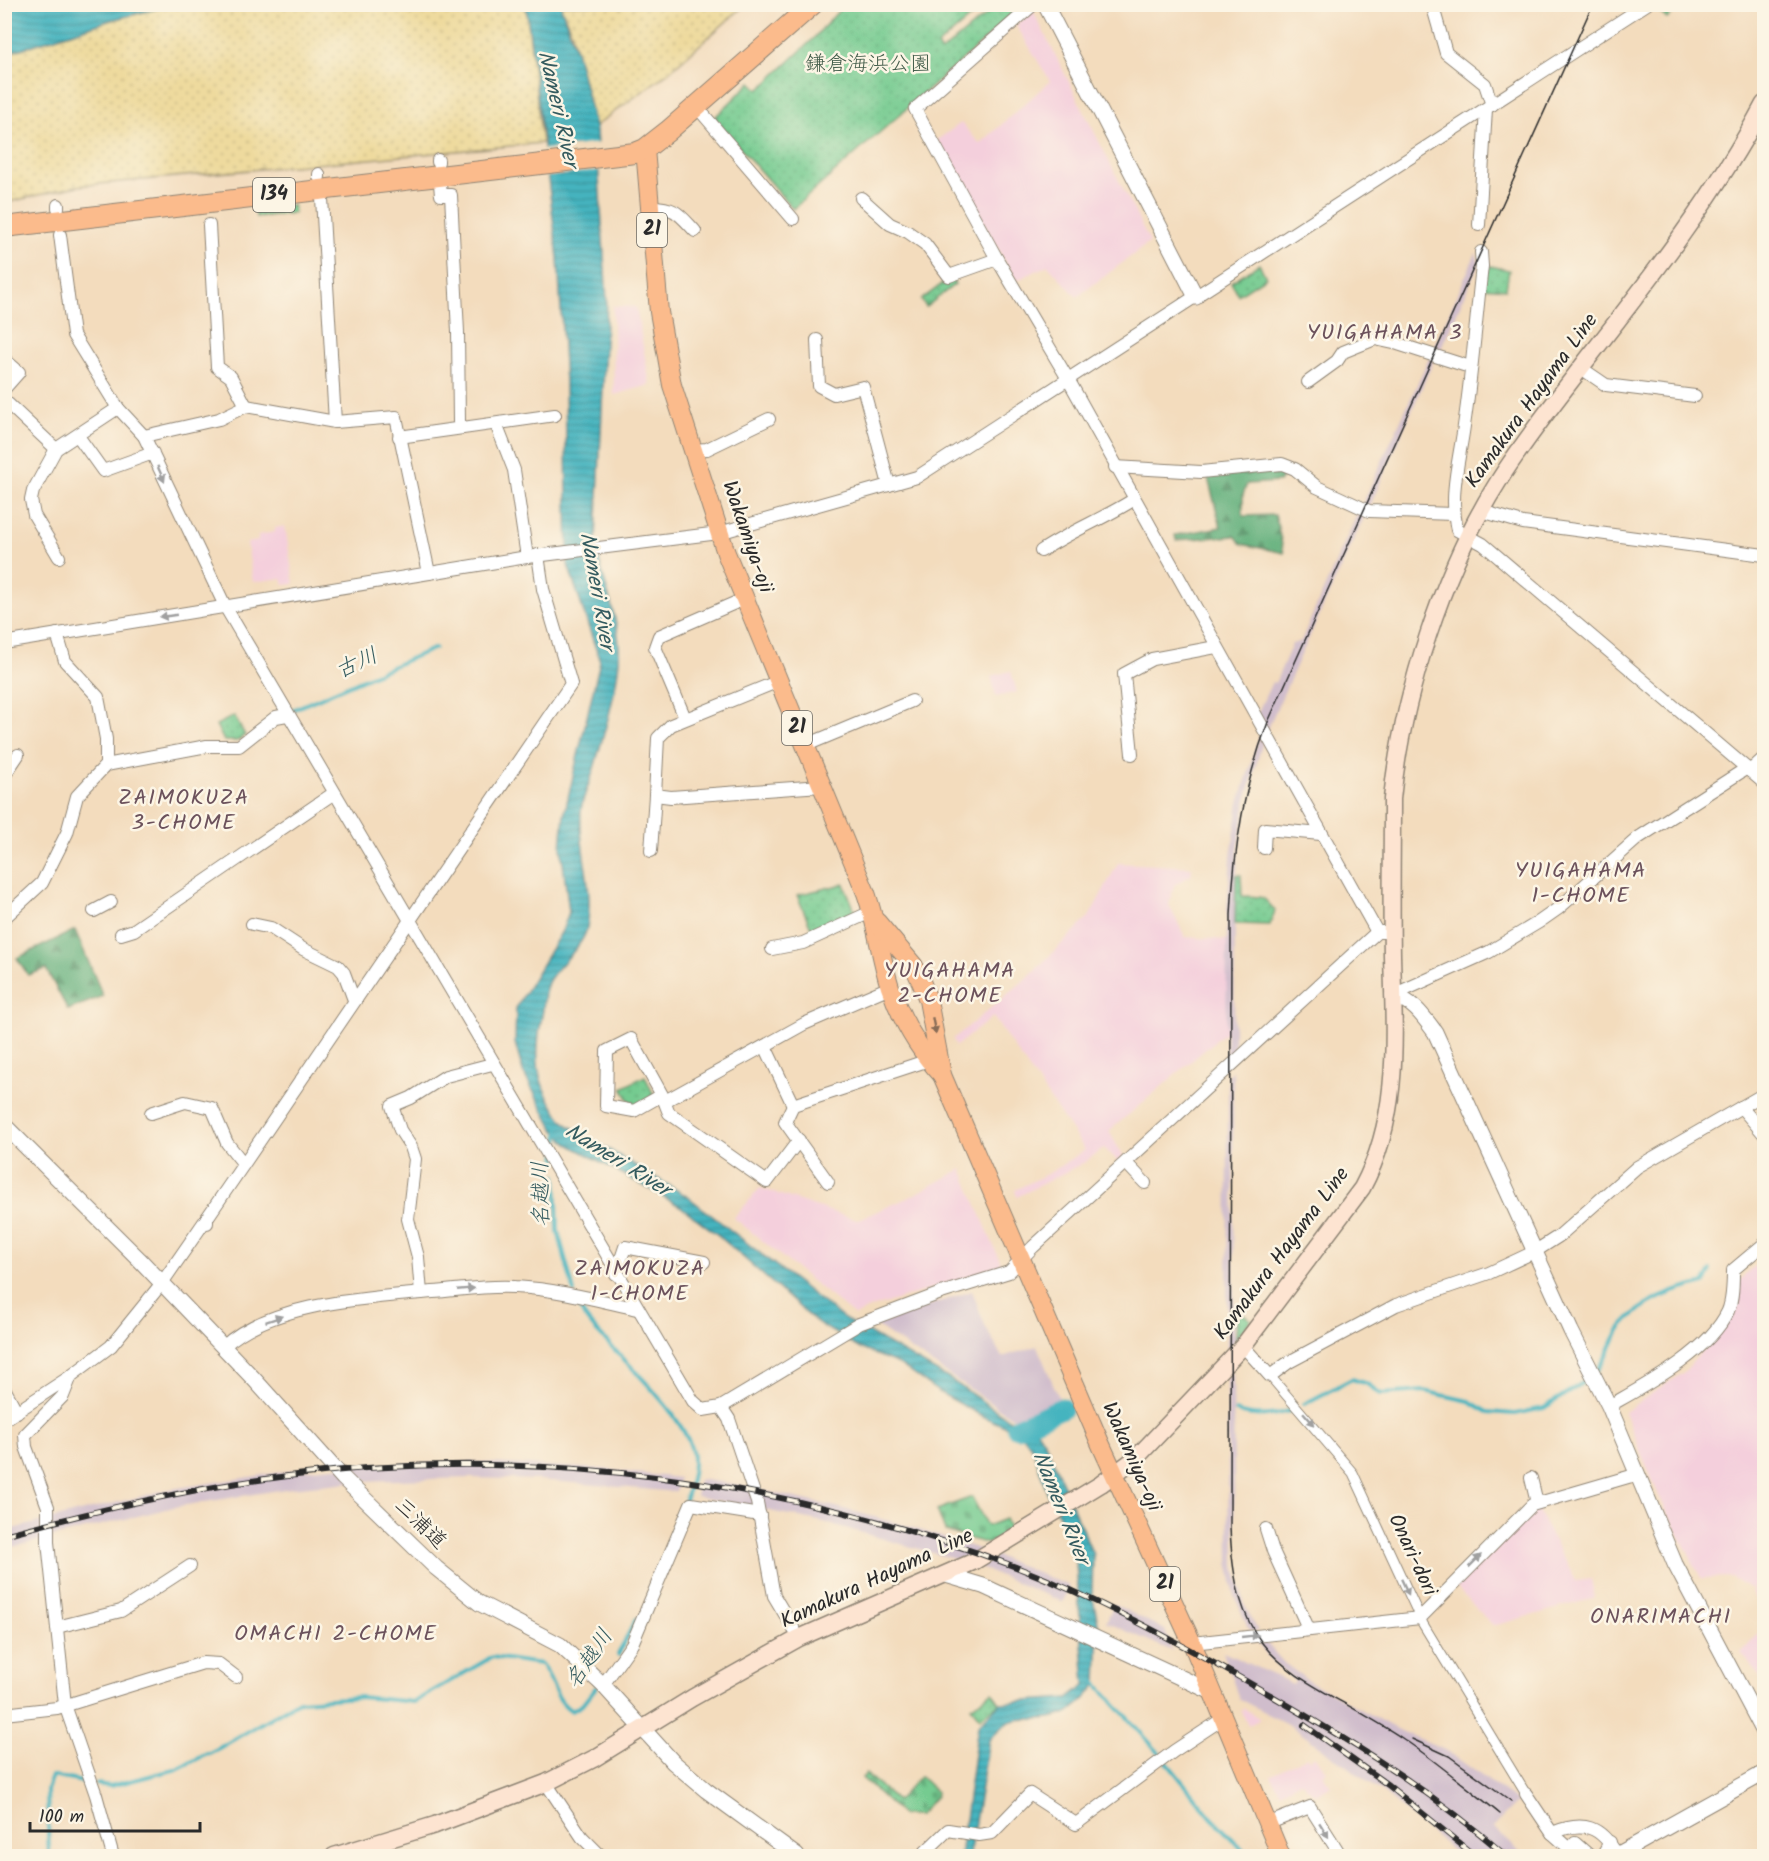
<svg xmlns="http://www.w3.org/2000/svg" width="1769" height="1861" viewBox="0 0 1769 1861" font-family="Kalam,'Klee One',sans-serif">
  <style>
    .built { fill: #f4cfdc }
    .industrial { fill: #d0bdcc }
    .green { fill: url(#green-dots); stroke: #507b5e; stroke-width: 1.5 }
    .forest { fill: url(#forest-firs); stroke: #466d52; stroke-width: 1.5 }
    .sand { fill: url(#sand-dots); stroke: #8c8264; stroke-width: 1.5 }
    .cemetery { fill: url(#cemetery-stones); stroke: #507b5e; stroke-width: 1.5 }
    .water { fill: url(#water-rules); stroke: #387075; stroke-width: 1.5 }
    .pier { fill: #f3dcbd }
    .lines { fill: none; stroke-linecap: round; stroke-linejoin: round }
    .stream { stroke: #45b4bf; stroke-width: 4 }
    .river { stroke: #45b4bf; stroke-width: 21 }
    .pedestrian-casing { stroke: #8f8474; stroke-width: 11 }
    .minor-casing { stroke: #8f8474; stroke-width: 14 }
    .tertiary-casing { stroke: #8f8474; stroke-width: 17 }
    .secondary-casing { stroke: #8f8474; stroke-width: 19 }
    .primary-casing { stroke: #8f8474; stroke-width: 20 }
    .trunk-casing { stroke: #8f8474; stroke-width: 22 }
    .pedestrian { stroke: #fff; stroke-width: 9 }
    .minor { stroke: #fff; stroke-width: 12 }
    .tertiary { stroke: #fff; stroke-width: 15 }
    .secondary { stroke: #fde4d1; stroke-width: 16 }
    .primary { stroke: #fbbb8c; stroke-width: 18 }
    .trunk { stroke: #fbbb8c; stroke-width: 20 }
    .tram { stroke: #2b2b2b; stroke-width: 1.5 }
    .rail-casing { stroke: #2b2b2b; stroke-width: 6 }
    .rail { stroke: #fcf5e5; stroke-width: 4; stroke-dasharray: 11; stroke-linecap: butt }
    .oneway { fill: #a0a0a0 }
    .oneway2 { fill: #896c57 }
    .labels { text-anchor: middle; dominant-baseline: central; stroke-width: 5; stroke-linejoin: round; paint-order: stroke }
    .shield { fill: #fcf5e5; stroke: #6a6863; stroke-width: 1.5 }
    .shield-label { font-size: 20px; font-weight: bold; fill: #2b2b2b }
    .park-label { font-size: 21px; fill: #415b49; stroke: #fcf5e5 }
    .street-label { font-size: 21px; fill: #2b2b2b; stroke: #fcf5e5 }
    .water-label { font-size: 22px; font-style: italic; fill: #345b5f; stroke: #fcf5e5 }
    .neighbourhood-label { font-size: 22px; letter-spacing: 1.5px; fill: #6c525c; stroke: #fcf5e5 }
  </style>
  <defs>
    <pattern id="green-dots" width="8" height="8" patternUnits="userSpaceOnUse" patternTransform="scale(1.5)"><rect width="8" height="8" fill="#75cb90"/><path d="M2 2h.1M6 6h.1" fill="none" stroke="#65ae7c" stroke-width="1.8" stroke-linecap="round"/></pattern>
    <pattern id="forest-firs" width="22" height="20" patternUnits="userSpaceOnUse" patternTransform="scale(1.5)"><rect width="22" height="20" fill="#60af7a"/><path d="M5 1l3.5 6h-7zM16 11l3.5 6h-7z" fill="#4f8f64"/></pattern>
    <pattern id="sand-dots" width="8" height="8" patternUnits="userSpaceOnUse" patternTransform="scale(1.5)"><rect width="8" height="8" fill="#eeda9e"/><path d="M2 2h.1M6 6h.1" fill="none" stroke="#cb8" stroke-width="1.8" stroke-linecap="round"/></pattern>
    <pattern id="cemetery-stones" width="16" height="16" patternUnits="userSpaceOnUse" patternTransform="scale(1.5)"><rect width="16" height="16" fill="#75cb90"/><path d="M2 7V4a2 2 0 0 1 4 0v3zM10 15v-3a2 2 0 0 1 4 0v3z" fill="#65ae7c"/></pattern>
    <pattern id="water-rules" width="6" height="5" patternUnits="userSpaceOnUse" patternTransform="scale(1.5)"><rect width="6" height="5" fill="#45b4bf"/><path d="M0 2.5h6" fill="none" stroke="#3a939b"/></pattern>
  </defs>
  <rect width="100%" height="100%" fill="#fcf5e5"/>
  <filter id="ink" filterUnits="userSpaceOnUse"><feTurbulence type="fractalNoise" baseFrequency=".0167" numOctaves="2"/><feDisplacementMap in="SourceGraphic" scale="12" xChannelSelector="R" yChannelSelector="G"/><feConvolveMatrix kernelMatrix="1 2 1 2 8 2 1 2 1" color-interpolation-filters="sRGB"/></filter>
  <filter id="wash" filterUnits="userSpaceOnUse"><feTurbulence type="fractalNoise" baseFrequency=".008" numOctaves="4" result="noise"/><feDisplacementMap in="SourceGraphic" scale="24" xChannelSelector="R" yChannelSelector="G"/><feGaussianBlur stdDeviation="1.35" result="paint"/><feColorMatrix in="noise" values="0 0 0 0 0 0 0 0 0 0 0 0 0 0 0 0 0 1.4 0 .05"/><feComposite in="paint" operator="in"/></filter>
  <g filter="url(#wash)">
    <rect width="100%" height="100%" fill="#f3dcbd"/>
    <g class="built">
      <path d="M1033 11 1150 242 1077 297 1048 265 1016 281 937 140 961 123 980 144 1050 81 1016 25Z"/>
      <path d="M613 306 636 307 650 385 614 395Z"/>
      <path d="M285 526 294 584 284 585 282 578 253 582 247 543 258 541V535L275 532V528Z"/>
      <path d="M1011 671 1017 692 996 697 991 676Z"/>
      <path d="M1118 863 1192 867 1191 875 1174 885 1169 905 1185 937 1227 940V1031L1109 1131 1123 1156 1119 1162 1104 1148 1085 1162 1017 1197 1015 1190 1051 1172 1085 1150 993 1017 956 1046 953 1039 1026 979 1089 917Z"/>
      <path d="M962 1169 1002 1266 868 1309 855 1316 734 1218 760 1188 857 1220 912 1196Z"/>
      <path d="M1764 1257V1579L1751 1589 1731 1577 1701 1578 1659 1496 1624 1412 1684 1372 1724 1326 1739 1281Z"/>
      <path d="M1537 1509 1576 1581 1591 1579 1595 1598 1493 1626 1456 1587Z"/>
      <path d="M1764 1581V1615L1751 1591Z"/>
      <path d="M1764 1628V1682L1741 1653Z"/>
      <path d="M1244 1708 1260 1719 1248 1726 1241 1710Z"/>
      <path d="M1308 1756 1310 1760 1314 1756 1321 1764 1326 1771 1322 1774 1331 1785 1318 1794 1313 1793 1301 1781 1280 1792 1271 1775Z"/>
    </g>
    <g class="industrial">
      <path d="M1476 253 1479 263 1439 353 1433 349Z"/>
      <path d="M1429 358 1434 360 1369 508 1362 505Z"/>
      <path d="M1359 510 1366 513 1266 732 1257 714 1272 682 1275 683 1292 644 1301 641Z"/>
      <path d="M1260 734 1263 741 1246 801 1238 850 1235 910 1234 1055 1226 1064 1227 910 1231 856 1239 803Z"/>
      <path d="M1233 1070 1234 1342 1227 1350 1228 1076Z"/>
      <path d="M972 1291 986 1328 1002 1357 1037 1346 1062 1405 1019 1422 873 1324Z"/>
      <path d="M1233 1371 1235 1566 1245 1606 1258 1631H1250L1243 1617 1234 1593 1229 1566 1227 1378Z"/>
      <path d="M474 1462 602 1469 679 1478 676 1492 540 1480 472 1478 358 1481 292 1488 174 1507 5 1549V1531L170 1489 289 1471 356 1465Z"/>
      <path d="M699 1479 743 1486 836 1507 904 1525 982 1550 961 1561 824 1522 696 1496Z"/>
      <path d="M994 1555 1069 1586 1063 1602 976 1566Z"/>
      <path d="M1114 1604 1165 1630 1172 1651 1106 1622Z"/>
      <path d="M1263 1639 1284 1663 1306 1679 1394 1728 1447 1751 1518 1802 1493 1827 1524 1856H1459L1381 1791 1291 1726 1239 1699 1223 1652 1293 1684 1295 1681 1270 1659 1255 1640Z"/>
    </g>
    <g class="green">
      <path d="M1658 4H1680V5L1667 19 1654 7Z"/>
      <path d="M844 5H985L937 46 941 52 998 5H1024L793 209 714 118 751 82 759 90 812 40Z"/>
      <path d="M293 205 294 213 256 217 255 210Z"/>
      <path d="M1259 264 1266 277 1238 295 1231 282Z"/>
      <path d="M1486 265 1509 270 1506 289 1483 287Z"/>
      <path d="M952 279 955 284 926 307 921 300 945 282Z"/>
      <path d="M234 716 245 735 237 741H224L216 725Z"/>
      <path d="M1236 875H1241L1242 896C1265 897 1262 895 1275 911L1270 925 1235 924Z"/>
      <path d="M844 884 856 913 812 930 797 895Z"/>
      <path d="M645 1076 654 1096 633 1107 622 1088Z"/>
      <path d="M1237 1314H1244L1251 1320 1236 1339Z"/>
      <path d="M992 1692 1000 1703 980 1718 971 1707Z"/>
    </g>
    <g class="forest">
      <path d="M1268 469 1284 474 1279 482 1247 484 1243 495V516L1275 515 1284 553 1242 544 1235 536 1176 540 1175 535 1221 527 1207 475Z"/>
      <path d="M75 930 103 996 68 1010 46 969 28 975 17 958Z"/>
    </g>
    <g class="sand">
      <path d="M173 5H526L542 143 77 186 5 203V54L111 20Z"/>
      <path d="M560 5H745L669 72 595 126 571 31Z"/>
    </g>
    <g class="cemetery">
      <path d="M972 1497 987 1526 1005 1519 1010 1530 988 1544 945 1531 937 1510Z"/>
      <path d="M866 1774 897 1801 920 1776 936 1792V1796L919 1815H902L862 1778Z"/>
    </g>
    <g class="water">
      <path d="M5 4H173V5L111 20 5 54Z"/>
      <path d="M560 4 577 54 596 131 607 301 596 542C601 583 622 620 619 662 615 699 603 737 593 772 589 785 582 798 581 811 578 852 595 885 587 928 582 948 560 963 550 979 544 987 544 1001 543 1010 534 1058 533 1084 566 1124L687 1196 844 1319 951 1380 1010 1420 1036 1429 1046 1444 1093 1555 1092 1594 1099 1627 1097 1684C1088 1696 1076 1710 1062 1715 1029 1727 1017 1705 989 1740L969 1856H960L978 1725 1001 1703 1068 1698 1085 1685 1075 1550 1059 1515 1051 1505 1033 1449 1021 1433 984 1417 939 1392 899 1364 857 1347 815 1321 718 1235 680 1206 568 1144 553 1128 523 1072 515 1043 516 1008 562 931 569 912 561 847 564 815 600 661 568 565 565 383 558 258 526 5Z"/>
    </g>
    <path class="pier" d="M599 143 601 170 544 177 541 150Z"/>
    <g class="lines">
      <g class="stream">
        <path d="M292 710 435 648"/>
        <path d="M556 1162 559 1131"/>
        <path d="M556 1176 558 1231 574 1292"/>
        <path d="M576 1299C582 1318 598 1332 611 1346 634 1370 693 1426 693 1459 694 1485 679 1513 671 1537"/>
        <path d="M1595 1372C1609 1359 1611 1338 1623 1325 1645 1300 1674 1290 1705 1283L1711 1270"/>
        <path d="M1304 1404 1352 1379 1367 1384 1381 1394 1424 1391 1469 1401 1488 1412 1515 1414 1544 1408 1590 1378"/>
        <path d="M1236 1411C1254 1418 1275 1416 1292 1410"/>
        <path d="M618 1655 636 1619"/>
        <path d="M1095 1682 1160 1754 1211 1817 1249 1856"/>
        <path d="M96 1784 110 1786 177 1769 219 1748 299 1701 360 1697 414 1702 492 1657 541 1664C554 1679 553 1699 572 1711L582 1705 597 1686"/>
        <path d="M49 1856 47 1790 52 1776 88 1783"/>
      </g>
      <path class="river" d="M1017 1428 1062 1408"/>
    </g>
  </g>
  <g filter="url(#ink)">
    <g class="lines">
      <g class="pedestrian-casing">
        <path id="pedestrian" d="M1270 1376 1353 1473 1423 1624 1526 1794"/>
      </g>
      <g class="minor-casing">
        <g id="minor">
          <path d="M1034 4 915 109 997 259 1068 379 1377 932"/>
          <path d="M1432 4 1446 53 1485 84 1492 105"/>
          <path d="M697 107 793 219"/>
          <path d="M438 160V162"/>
          <path d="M319 174V177"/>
          <path d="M440 184 441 195H451L458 332 459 422 462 428"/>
          <path d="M322 198 335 422"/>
          <path d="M861 198 890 224 908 232 925 244 949 276 997 259"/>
          <path d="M58 205V208"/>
          <path d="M651 207C676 207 679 214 695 231"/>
          <path d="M209 225 217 367 231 377 246 406"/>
          <path d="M1479 225 1486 109"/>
          <path d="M60 235 73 335 118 408 144 436 226 608 693 1401 703 1410 721 1407 859 1324 941 1293 1009 1272 1033 1247 1377 932H1392"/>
          <path d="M1481 252 1482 266C1476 319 1472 373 1464 426 1459 462 1449 494 1457 530L1483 544 1764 783"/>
          <path d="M817 340 819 386 834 394 863 387 889 485"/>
          <path d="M4 359 19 372 4 389"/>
          <path d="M1581 368 1606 385 1695 396"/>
          <path d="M1308 382 1337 361 1343 352 1375 339 1398 344 1470 367"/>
          <path d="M4 400 56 449"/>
          <path d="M496 424 514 470 527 557"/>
          <path d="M78 436 103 471 153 453"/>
          <path d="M144 436 219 419 246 406 335 422 396 417 429 573"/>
          <path d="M399 437 555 415"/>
          <path d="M693 450 707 449 769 419"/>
          <path d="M1115 467 1201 472 1282 464 1295 469 1317 487 1369 511 1453 514"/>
          <path d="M1481 511 1523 523 1764 555"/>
          <path d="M1041 551C1071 531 1103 519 1133 500"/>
          <path d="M59 557 34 515 31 500 33 491 56 449 118 408"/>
          <path d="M57 634 65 661 98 697 106 739V765"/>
          <path d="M4 643 527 557 719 533 917 477 1647 4"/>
          <path d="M779 681 671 725 658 738 655 795 671 797 821 786"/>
          <path d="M685 718 655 647 659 636 744 599"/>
          <path d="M804 746 912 701"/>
          <path d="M1132 754 1124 674 1152 659 1216 647"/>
          <path d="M1750 771 1764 758"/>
          <path d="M4 776 18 755"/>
          <path d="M1264 848 1265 829 1321 834"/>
          <path d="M651 851 655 795"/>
          <path d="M94 911 111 902"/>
          <path d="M4 918 42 883 67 833 77 796 106 765 207 746H239L276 717 287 715"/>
          <path d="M252 924 271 928 303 949 338 966 344 973 354 1000"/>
          <path d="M121 934 134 930 334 793"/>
          <path d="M772 949 803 943 873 911"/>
          <path d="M1393 995 1489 952 1539 922 1559 908 1638 838 1747 768"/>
          <path d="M765 1046 793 1105"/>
          <path d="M662 1095 634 1111 606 1106 607 1051 631 1039 662 1095 669 1113 767 1182 799 1140"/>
          <path d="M665 1101 804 1024 890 987"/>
          <path d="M1741 1107 1764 1134"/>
          <path d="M151 1113 185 1102 212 1108 227 1143 243 1163"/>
          <path d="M1126 1163 1145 1183"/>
          <path d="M828 1182 785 1122 793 1105 929 1060"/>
          <path d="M207 1218 571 684 543 589 538 555"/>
          <path d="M616 1274 625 1247 704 1262"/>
          <path d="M421 1293 418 1257 408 1219 415 1159 411 1147 400 1130 392 1106 411 1098 446 1076 492 1064"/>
          <path d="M1243 1346 1270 1376 1289 1362 1396 1305 1489 1273 1534 1252 1559 1236 1637 1167 1764 1094"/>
          <path d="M223 1347C270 1302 371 1298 433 1292 460 1290 488 1285 515 1287 556 1289 598 1300 637 1309"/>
          <path d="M71 1376 63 1396 25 1435 26 1447 48 1507V1542L65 1705 96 1795 113 1856"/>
          <path d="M4 1388 17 1412"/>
          <path d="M1609 1406C1646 1385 1709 1352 1728 1311 1733 1299 1733 1283 1733 1270L1764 1244"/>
          <path d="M721 1407 729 1419 757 1502 774 1596 799 1638"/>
          <path d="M4 1420 71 1376 111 1346 162 1283 207 1218V1223"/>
          <path d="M1531 1478 1537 1503"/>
          <path d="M1266 1529 1273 1551 1309 1630"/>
          <path d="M57 1627 121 1611 190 1566"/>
          <path d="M1192 1643 1420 1618 1532 1505 1635 1475"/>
          <path d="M603 1685 632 1644 691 1504 760 1515"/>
          <path d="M4 1714 57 1708 203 1663 219 1664 236 1677"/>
          <path d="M546 1783 582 1837 601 1856"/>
          <path d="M1526 1794 1552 1833 1578 1856"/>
          <path d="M1267 1824 1310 1807 1341 1856"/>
          <path d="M1552 1833C1584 1820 1601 1826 1617 1855"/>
          <path d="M1575 1843 1590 1856"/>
          <path d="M921 1856 948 1830 979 1835 992 1833 1030 1794 1076 1824 1174 1751 1224 1718"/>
          <path d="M1602 1856 1610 1842"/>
        </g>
      </g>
      <g class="tertiary-casing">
        <g id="tertiary">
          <path d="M1045 4 1196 297"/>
          <path d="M1393 995C1414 1002 1423 1016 1435 1032L1571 1331 1609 1406 1675 1564 1764 1732"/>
          <path d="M4 1125 139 1259 253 1378 343 1478 436 1568 479 1603 560 1645 603 1685 673 1762 706 1790 797 1856"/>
          <path d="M946 1575 983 1586 1214 1693"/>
          <path d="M1617 1855 1764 1773"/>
        </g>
      </g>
      <g class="secondary-casing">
        <path id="secondary" d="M334 1856 435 1825 546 1783 595 1758 692 1698 799 1638 975 1561 1101 1484 1136 1458 1243 1346 1362 1188C1401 1116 1394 1034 1392 955 1391 903 1392 851 1392 799 1402 697 1443 569 1498 482 1524 440 1556 401 1586 361 1650 279 1715 196 1764 104"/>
      </g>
      <g class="primary-casing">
        <g id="primary">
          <path d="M645 149 659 312 672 385 726 553 866 893C877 924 880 956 890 987 901 1019 919 1050 942 1075"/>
          <path d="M877 922 914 966 922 984 928 1000 942 1075 1101 1445 1192 1643 1281 1856"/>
        </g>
      </g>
      <g class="trunk-casing">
        <path id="trunk" d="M4 227 635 153 645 149 668 131 813 4"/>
      </g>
      <use href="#pedestrian" class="pedestrian"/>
      <use href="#minor" class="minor"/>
      <use href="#tertiary" class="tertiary"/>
      <use href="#secondary" class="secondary"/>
      <use href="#primary" class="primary"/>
      <use href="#trunk" class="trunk"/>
      <g class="tram">
        <path d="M1412 1739 1449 1756 1511 1801"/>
        <path d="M1500 1814C1468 1788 1436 1761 1402 1738 1299 1670 1235 1672 1230 1526L1231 915C1234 847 1244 785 1268 722L1593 4"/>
      </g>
      <g class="rail-casing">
        <g id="rail">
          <path d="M4 1535C98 1510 191 1488 288 1476 531 1445 788 1480 1016 1567 1096 1598 1172 1639 1246 1681 1337 1733 1427 1786 1506 1856"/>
          <path d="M1304 1725 1388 1785 1475 1856"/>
        </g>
      </g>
      <use href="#rail" class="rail"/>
    </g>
    <defs><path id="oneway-solid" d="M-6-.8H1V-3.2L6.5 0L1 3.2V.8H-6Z" transform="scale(1.5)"/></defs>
    <g class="oneway">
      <use href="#oneway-solid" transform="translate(161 474) rotate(66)"/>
      <use href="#oneway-solid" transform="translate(168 616) rotate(172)"/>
      <use href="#oneway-solid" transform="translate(466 1289) rotate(-5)"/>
      <use href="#oneway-solid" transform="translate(274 1319) rotate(-19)"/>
      <use href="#oneway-solid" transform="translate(1309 1419) rotate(49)"/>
      <use href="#oneway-solid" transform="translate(1475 1561) rotate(-45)"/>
      <use href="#oneway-solid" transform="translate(1405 1587) rotate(65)"/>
      <use href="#oneway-solid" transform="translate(1250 1636) rotate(-6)"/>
      <use href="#oneway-solid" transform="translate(1324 1830) rotate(58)"/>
    </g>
    <use class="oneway2" href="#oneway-solid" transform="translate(934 1026) rotate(79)"/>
  </g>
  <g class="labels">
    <g class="shield">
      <rect x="253" y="178" width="42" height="34" rx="4.5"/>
      <rect x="637" y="213" width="30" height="34" rx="4.5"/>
      <rect x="782" y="711" width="30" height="34" rx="4.5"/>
      <rect x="1150" y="1567" width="30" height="34" rx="4.5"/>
    </g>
    <g class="shield-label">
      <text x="274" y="195">134</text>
      <text x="652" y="230">21</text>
      <text x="797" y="728">21</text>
      <text x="1165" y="1584">21</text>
    </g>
    <g class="park-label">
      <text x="868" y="64">鎌倉海浜公園</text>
    </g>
    <g class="street-label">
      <text transform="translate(1532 401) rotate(-54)">Kamakura Hayama Line</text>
      <text transform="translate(747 537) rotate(71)">Wakamiya-oji</text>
      <text transform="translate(1282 1254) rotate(-53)">Kamakura Hayama Line</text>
      <text transform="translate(1131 1457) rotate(66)">Wakamiya-oji</text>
      <text transform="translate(420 1524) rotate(44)">三浦道</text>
      <text transform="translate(1412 1555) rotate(65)">Onari-dori</text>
      <text transform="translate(877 1579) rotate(-25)">Kamakura Hayama Line</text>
    </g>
    <g class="water-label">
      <text transform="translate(557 109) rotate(77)">Nameri River</text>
      <text transform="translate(596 591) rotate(80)">Nameri River</text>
      <text transform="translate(357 664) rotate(-24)">古川</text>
      <text transform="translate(617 1161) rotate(32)">Nameri River</text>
      <text transform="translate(542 1194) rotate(-91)">名越川</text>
      <text transform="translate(1060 1508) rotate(68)">Nameri River</text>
      <text transform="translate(590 1659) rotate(-56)">名越川</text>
    </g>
    <g class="neighbourhood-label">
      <text x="1385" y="333">YUIGAHAMA 3</text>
      <text x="184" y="798">ZAIMOKUZA<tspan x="184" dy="25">3-CHOME</tspan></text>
      <text x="1581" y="871">YUIGAHAMA<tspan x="1581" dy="25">1-CHOME</tspan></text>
      <text x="950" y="971">YUIGAHAMA<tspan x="950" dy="25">2-CHOME</tspan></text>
      <text x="640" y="1269">ZAIMOKUZA<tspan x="640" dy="25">1-CHOME</tspan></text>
      <text x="1661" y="1617">ONARIMACHI</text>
      <text x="336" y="1634">OMACHI 2-CHOME</text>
    </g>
  </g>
  <rect width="1769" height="1861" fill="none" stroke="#fcf5e5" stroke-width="24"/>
  <path d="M30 1822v9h170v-9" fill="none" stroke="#2b2b2b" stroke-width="3"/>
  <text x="39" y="1822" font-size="18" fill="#2b2b2b" stroke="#fcf5e5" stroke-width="4.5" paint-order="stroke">100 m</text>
</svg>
